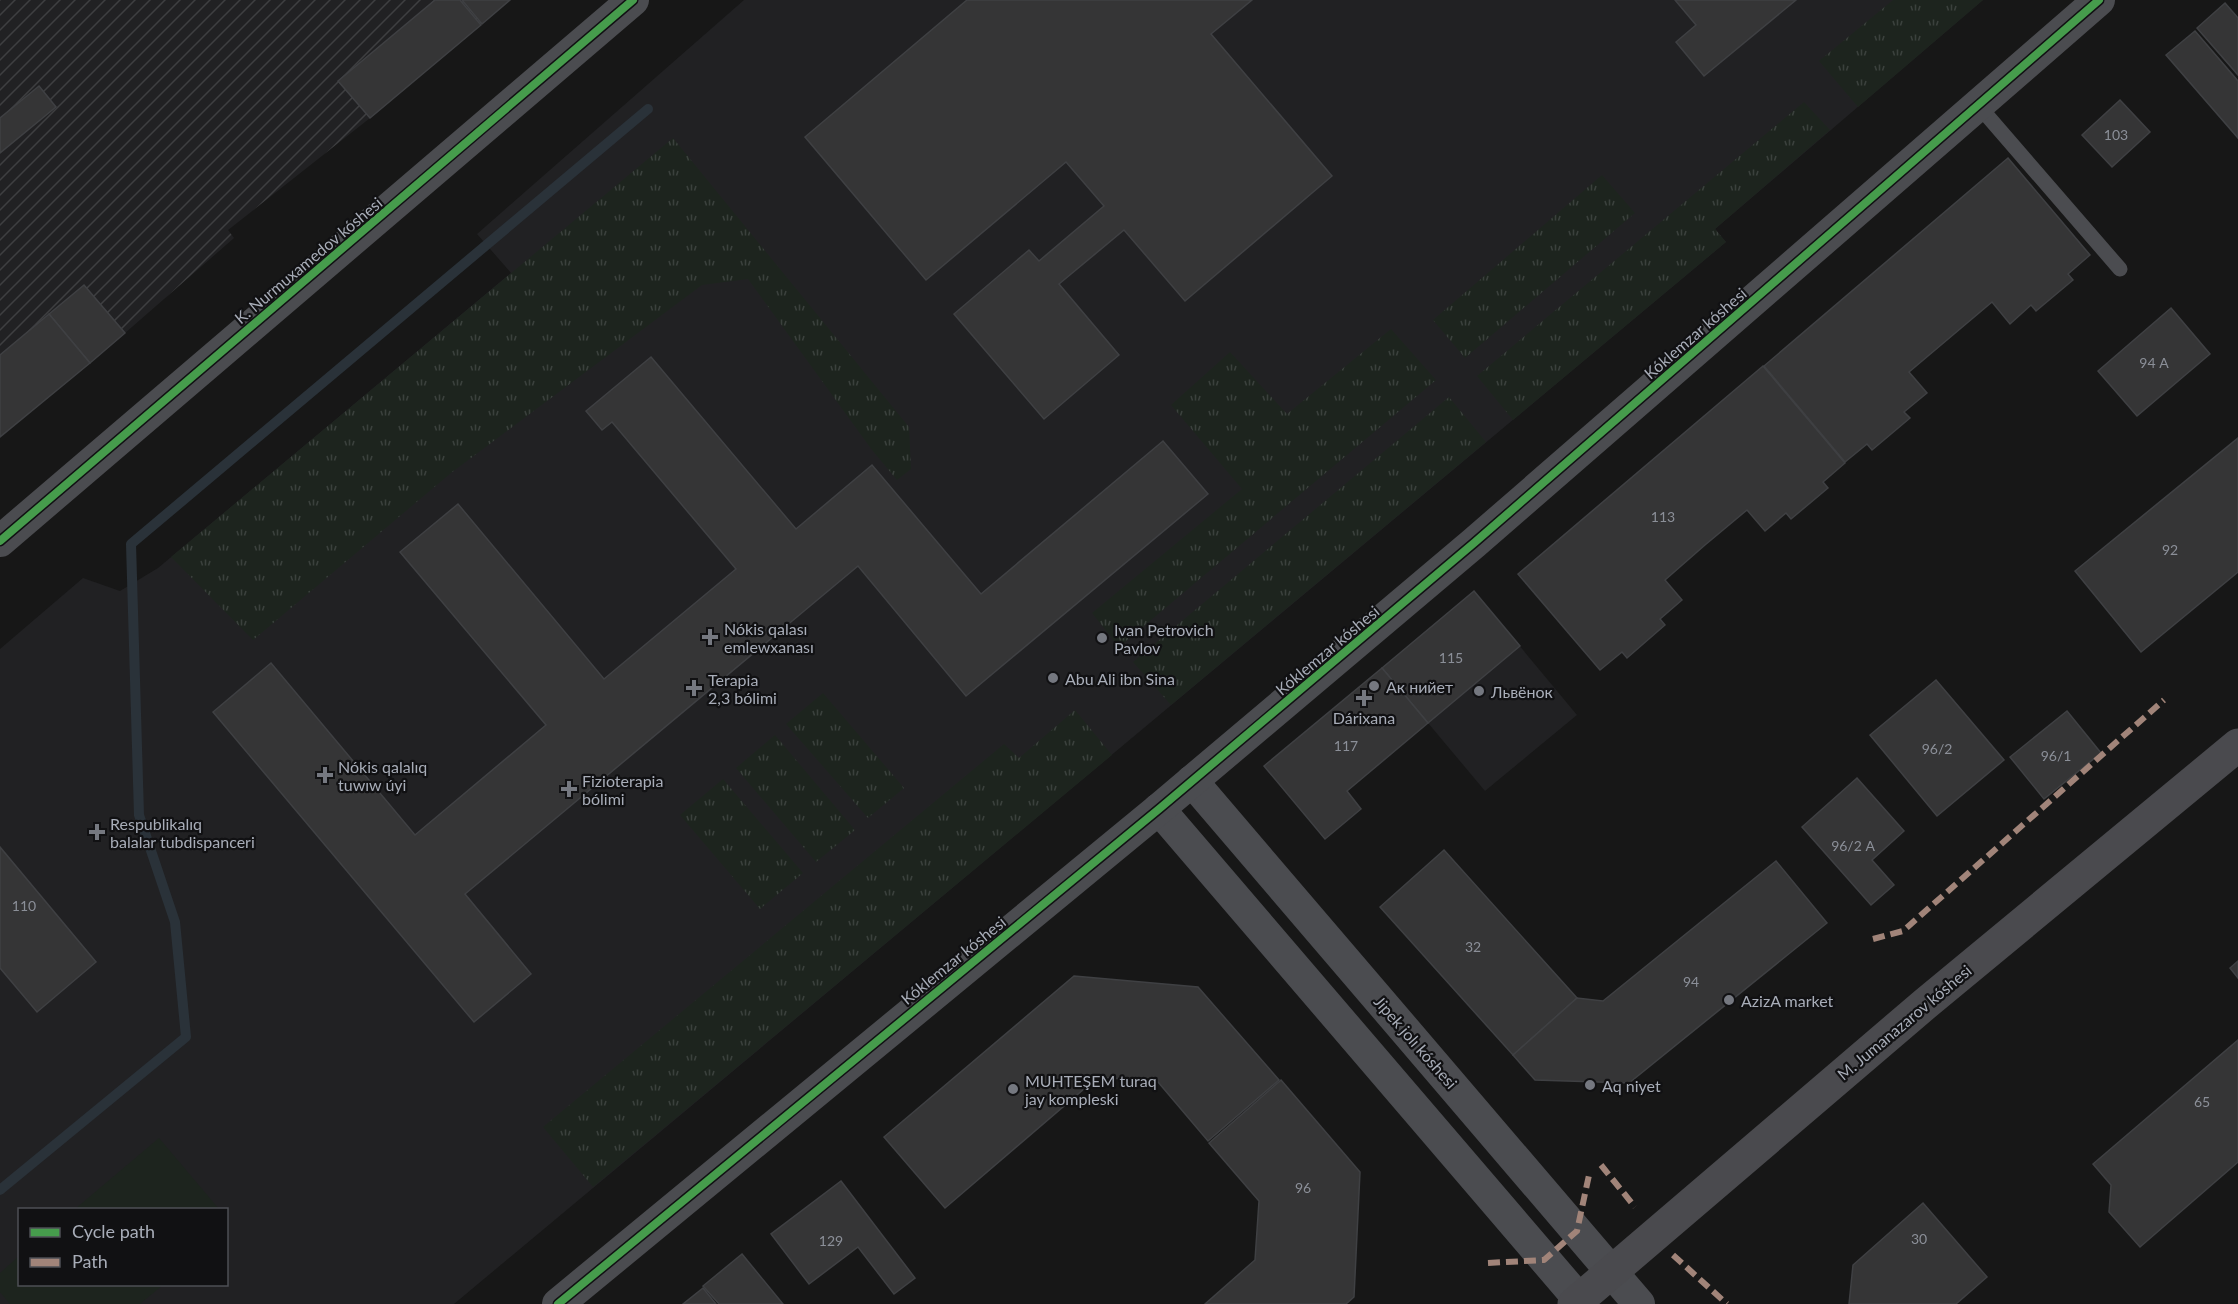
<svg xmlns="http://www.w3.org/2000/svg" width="2238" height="1304" viewBox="0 0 2238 1304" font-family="Lato,sans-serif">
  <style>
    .built { fill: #212123; fill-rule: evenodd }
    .industrial { fill: url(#industrial-furrows) }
    .grass { fill: url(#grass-tufts) }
    .green { fill: #1d241e }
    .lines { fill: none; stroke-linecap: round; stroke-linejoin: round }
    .stream { stroke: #2a3239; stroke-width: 10 }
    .building { fill: #353536; stroke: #3f4043; stroke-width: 1.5 }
    .lane { stroke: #4b4c50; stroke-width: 15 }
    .street { stroke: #4b4c50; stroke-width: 32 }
    .secondary { stroke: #4a4a4e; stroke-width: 33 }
    .quiet { stroke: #a18479; stroke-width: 6; stroke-dasharray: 12 6; stroke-linecap: butt }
    .cycleway-casing { stroke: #111113; stroke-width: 11 }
    .cycleway { stroke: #469c4c; stroke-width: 8 }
    .poi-dot { fill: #757880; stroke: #111113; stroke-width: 2 }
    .labels { text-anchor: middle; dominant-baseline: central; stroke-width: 4.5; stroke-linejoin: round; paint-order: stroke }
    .number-label { font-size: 14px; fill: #8b8f98 }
    .street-label { font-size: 16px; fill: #a8adb8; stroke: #111113 }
    .poi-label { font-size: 16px; fill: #a8adb8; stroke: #111113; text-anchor: start }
  </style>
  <defs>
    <pattern id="industrial-furrows" width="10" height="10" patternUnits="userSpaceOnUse" patternTransform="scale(1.5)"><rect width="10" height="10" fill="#212123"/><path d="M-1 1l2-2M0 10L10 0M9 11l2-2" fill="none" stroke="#3e3f41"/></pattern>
    <pattern id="grass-tufts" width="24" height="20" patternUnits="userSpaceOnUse" patternTransform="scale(1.5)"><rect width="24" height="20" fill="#1d241e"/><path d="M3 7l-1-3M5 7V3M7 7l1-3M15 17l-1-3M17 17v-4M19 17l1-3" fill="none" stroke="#3b413d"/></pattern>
  </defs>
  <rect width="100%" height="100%" fill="#171717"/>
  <g class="built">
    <path d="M744 0H1983L1715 229 1726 242 454 1304H0V649L83 578 120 591 158 568 511 273 477 234ZM20 1210H226V1284H20Z"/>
    <path d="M1474 591 1577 715 1485 791 1382 668Z"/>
  </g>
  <path class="industrial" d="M0 0H510L370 118 228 230 234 238 125 333 84 285 0 355V153L56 107 0 118Z"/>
  <g class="grass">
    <path d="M1893 0H1983L1858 107 1819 61Z"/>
    <path d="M1804 102 1830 130 1715 229 1726 242 1513 420 1477 376Z"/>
    <path d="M673 138 909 427 911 469 897 480 872 450 748 279 702 285 451 473 253 640 171 557Z"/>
    <path d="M1602 175 1635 213 1465 358 1433 320Z"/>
    <path d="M1391 329 1436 380 1119 647 1092 613 1242 489 1171 405 1230 352 1287 414Z"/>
    <path d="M1449 397 1486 442 1171 705 1133 662Z"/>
    <path d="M823 693 904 788 868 818 786 724Z"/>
    <path d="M1075 710 1112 755 593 1187 543 1127 1004 744 1019 758Z"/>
    <path d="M775 735 855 830 816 862 736 768Z"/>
    <path d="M723 779 803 873 760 909 680 815Z"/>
  </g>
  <g class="green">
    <path d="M159 1138 219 1209H75Z"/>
    <path d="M19 1256 20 1284 163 1285 140 1304H10L0 1292V1273Z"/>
  </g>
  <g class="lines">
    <path class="stream" d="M0 1190 186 1037 175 922 139 815 131 544 648 109"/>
  </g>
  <g class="building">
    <path d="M435 0H460L481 25 370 118 338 81Z"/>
    <path d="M462 0H510L482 24Z"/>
    <path d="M967 0H1252L1211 34 1332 176 1185 301 1124 230 1059 284 1119 355 1044 419 954 314 1029 250 1039 261 1104 206 1066 162 926 280 805 137Z"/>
    <path d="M1675 0H1796L1704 76 1676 42 1696 25Z"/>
    <path d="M2225 3 2238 18V75L2197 28Z"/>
    <path d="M2195 31 2238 81V138L2166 55Z"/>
    <path d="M39 86 56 107 0 153V118Z"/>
    <path d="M2120 100 2150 132 2112 167 2082 135Z"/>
    <path d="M2008 158 2090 255 2068 274 2073 280 2036 311 2031 305 2010 324 1992 302 1909 372 1927 393 1904 412 1910 418 1872 450 1867 444 1845 462 1764 366Z"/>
    <path d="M84 285 125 333 90 363 49 314Z"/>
    <path d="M2171 308 2210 354 2137 416 2098 371Z"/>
    <path d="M49 314 90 363 0 437V355Z"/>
    <path d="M651 357 796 529 872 465 981 594 1163 441 1208 494 966 696 858 566 465 894 531 974 474 1022 213 712 271 663 415 835 546 725 400 552 458 504 604 679 736 569 612 422 602 430 586 411Z"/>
    <path d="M1763 366 1845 463 1823 482 1828 488 1791 519 1786 513 1765 531 1747 510 1705 545 1665 580 1682 600 1660 619 1665 625 1627 658 1622 652 1600 670 1518 574Z"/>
    <path d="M2238 438V572L2141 652 2075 571Z"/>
    <path d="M1474 591 1520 646 1428 723 1382 668Z"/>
    <path d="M1382 668 1428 723 1347 791 1361 809 1325 839 1264 766Z"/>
    <path d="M1936 680 2004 760 1937 816 1870 735Z"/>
    <path d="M2067 711 2101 753 2044 799 2010 757Z"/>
    <path d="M1857 778 1904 831 1872 860 1894 885 1871 905 1802 827Z"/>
    <path d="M0 847 96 962 37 1012 0 968Z"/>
    <path d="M1444 850 1577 998 1513 1055 1380 907Z"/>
    <path d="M1776 861 1827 923 1629 1083 1535 1080 1513 1055 1577 998 1603 1001Z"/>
    <path d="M2238 961V978L2230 968Z"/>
    <path d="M1074 976 1198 987 1279 1080 1208 1141 1158 1082 1098 1077 945 1208 884 1137Z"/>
    <path d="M2238 1040V1162L2140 1247 2109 1212 2111 1185 2093 1164Z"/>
    <path d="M1281 1080 1360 1172 1354 1297 1346 1304H1205L1255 1260 1259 1201 1209 1143Z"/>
    <path d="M841 1181 915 1278 894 1294 858 1247 809 1284 771 1234Z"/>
    <path d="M1923 1203 1987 1277 1956 1304H1849L1853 1265Z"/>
    <path d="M742 1254 783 1304H719L703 1286Z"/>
    <path d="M703 1288 716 1304H683Z"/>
  </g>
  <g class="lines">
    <path class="lane" d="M1978 105 2120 269"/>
    <g class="street">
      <path d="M0 541 633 0"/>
      <path d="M1192 781 1639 1304"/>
      <path d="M1159 809 1583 1304"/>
      <path d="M558 1304 1159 809 1474 543 2099 0"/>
    </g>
    <path class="secondary" d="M1574 1304 1925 1004 2238 745"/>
    <g class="quiet">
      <path d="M1873 939 1903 931 2164 700"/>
      <path d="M1601 1165 1635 1207"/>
      <path d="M1673 1255 1727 1304"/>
      <path d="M1488 1263 1544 1260 1577 1231 1589 1175"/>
    </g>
    <g class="cycleway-casing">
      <g id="cycleway">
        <path d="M0 541 633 0"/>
        <path d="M558 1304 1159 809 1474 543 2099 0"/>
      </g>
    </g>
    <use href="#cycleway" class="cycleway"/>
  </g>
  <g class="poi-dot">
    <path d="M707 628h6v6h6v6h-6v6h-6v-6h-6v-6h6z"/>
    <circle cx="1102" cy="638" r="6"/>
    <circle cx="1053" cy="678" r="6"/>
    <circle cx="1374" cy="686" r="6"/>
    <path d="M691 679h6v6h6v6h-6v6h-6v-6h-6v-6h6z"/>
    <circle cx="1479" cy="691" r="6"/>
    <path d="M1361 689h6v6h6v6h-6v6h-6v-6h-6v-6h6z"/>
    <path d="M322 766h6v6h6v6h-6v6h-6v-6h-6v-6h6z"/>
    <path d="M566 780h6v6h6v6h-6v6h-6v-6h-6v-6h6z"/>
    <path d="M94 823h6v6h6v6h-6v6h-6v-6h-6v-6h6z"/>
    <circle cx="1729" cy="1000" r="6"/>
    <circle cx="1590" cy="1085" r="6"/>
    <circle cx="1013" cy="1089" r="6"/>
  </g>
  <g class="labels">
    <g class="number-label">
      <text x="2116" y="134">103</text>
      <text x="2154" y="362">94 А</text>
      <text x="1663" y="516">113</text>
      <text x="2170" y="549">92</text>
      <text x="1451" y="657">115</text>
      <text x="1346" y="745">117</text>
      <text x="1937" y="748">96/2</text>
      <text x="2056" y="755">96/1</text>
      <text x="1853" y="845">96/2 А</text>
      <text x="24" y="905">110</text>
      <text x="1473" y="946">32</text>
      <text x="1691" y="981">94</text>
      <text x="2202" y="1101">65</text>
      <text x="1303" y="1187">96</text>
      <text x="1919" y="1238">30</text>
      <text x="831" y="1240">129</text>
    </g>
    <g class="street-label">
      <text transform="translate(308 260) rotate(-40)">K. Nurmuxamedov kóshesi</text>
      <text transform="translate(1695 333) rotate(-41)">Kóklemzar kóshesi</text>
      <text transform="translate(1327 650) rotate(-40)">Kóklemzar kóshesi</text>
      <text transform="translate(953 960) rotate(-39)">Kóklemzar kóshesi</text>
      <text transform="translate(1904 1022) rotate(-40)">M. Jumanazarov kóshesi</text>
      <text transform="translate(1416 1042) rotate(49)">Jipek jolı kóshesi</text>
    </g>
    <g class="poi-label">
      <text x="724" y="628">Nókis qalası<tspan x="724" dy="18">emlewxanası</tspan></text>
      <text x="1114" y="629">Ivan Petrovich<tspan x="1114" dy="18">Pavlov</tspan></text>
      <text x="1065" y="678">Abu Ali ibn Sina</text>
      <text x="708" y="679">Terapia<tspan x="708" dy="18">2,3 bólimi</tspan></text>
      <text x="1386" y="686">Ак нийет</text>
      <text x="1491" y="691">Львёнок</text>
      <text x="1364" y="717" text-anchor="middle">Dárixana</text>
      <text x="338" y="766">Nókis qalalıq<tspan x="338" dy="18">tuwıw úyi</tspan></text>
      <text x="582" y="780">Fizioterapia<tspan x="582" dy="18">bólimi</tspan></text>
      <text x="110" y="823">Respublikalıq<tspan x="110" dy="18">balalar tubdispanceri</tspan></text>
      <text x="1741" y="1000">AzizA market</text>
      <text x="1025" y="1080">MUHTEŞEM turaq<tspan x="1025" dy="18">jay kompleski</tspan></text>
      <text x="1602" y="1085">Aq niyet</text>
    </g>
  </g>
  <rect x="18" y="1208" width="210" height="78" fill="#111113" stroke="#4d4f55" stroke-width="1.5"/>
  <rect x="30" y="1228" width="30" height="9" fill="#469c4c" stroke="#4d4f55" stroke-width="1.5"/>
  <text x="72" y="1238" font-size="18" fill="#a8adb8">Cycle path</text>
  <rect x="30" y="1258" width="30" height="9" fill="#a18479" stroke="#4d4f55" stroke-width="1.5"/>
  <text x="72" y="1268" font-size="18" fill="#a8adb8">Path</text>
</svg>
